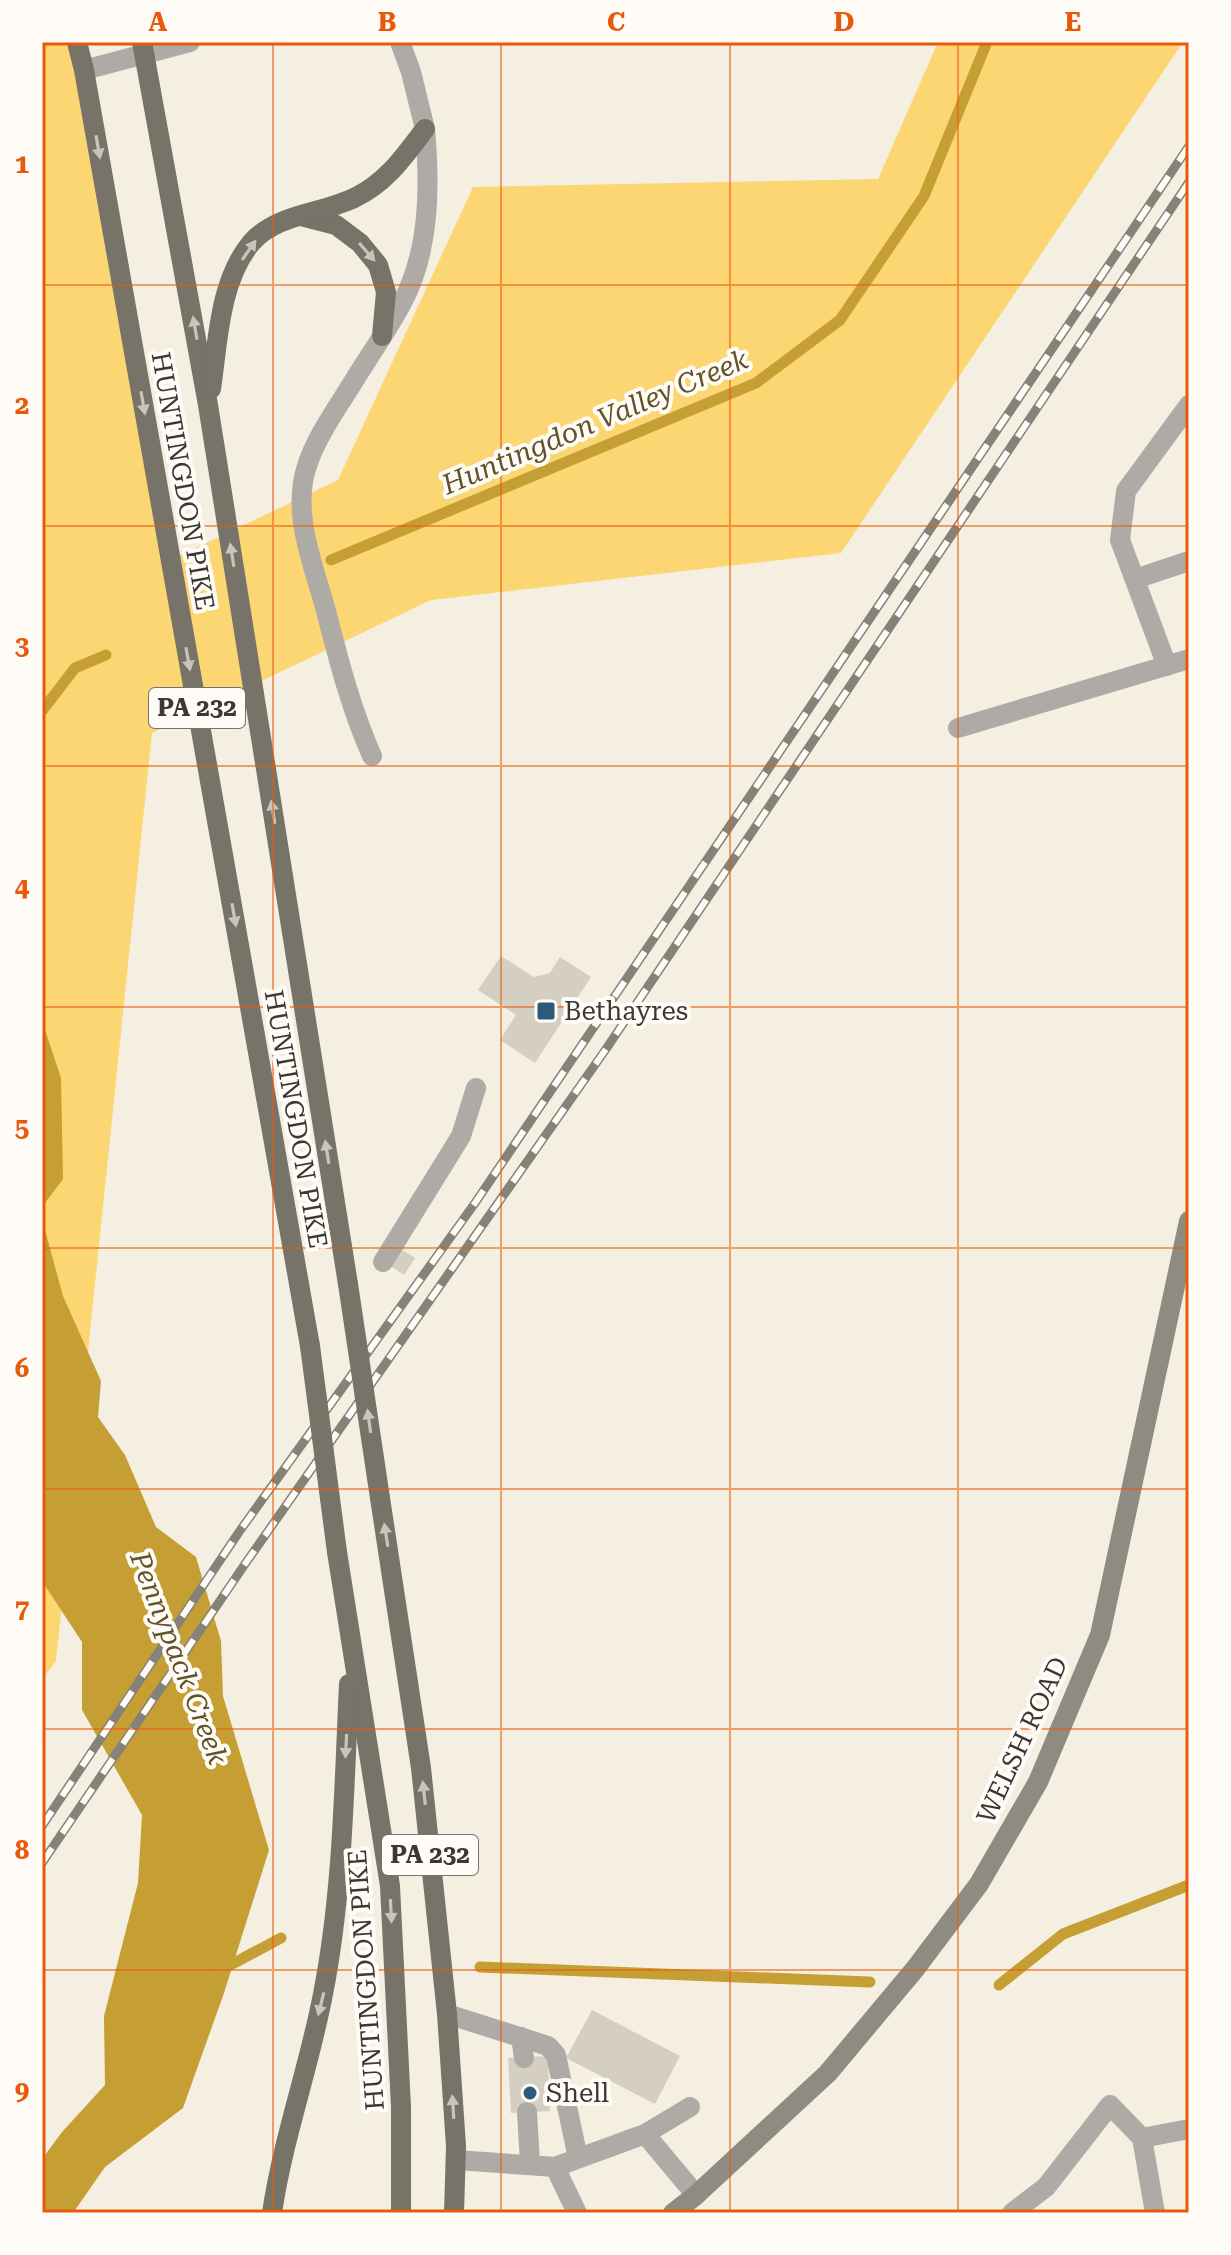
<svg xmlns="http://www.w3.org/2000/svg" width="1231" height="2255" viewBox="0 0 1231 2255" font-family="'Roboto Serif',serif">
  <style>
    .green { fill: #fcd673 }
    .water { fill: #c59f33 }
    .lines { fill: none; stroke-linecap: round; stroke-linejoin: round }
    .stream { stroke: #c59f33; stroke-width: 11 }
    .building { fill: #d5cfc2 }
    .lane { stroke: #aeaba6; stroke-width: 20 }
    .street { stroke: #aeaba6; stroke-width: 20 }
    .secondary { stroke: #8e8b82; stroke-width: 20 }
    .primary { stroke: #777369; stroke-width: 20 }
    .rail-casing { stroke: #858279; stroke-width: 9 }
    .rail { stroke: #fffcf7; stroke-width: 6; stroke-dasharray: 18; stroke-linecap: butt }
    .primary-bridge { stroke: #777369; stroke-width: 20 }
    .oneway { fill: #c9c5be }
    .grid { fill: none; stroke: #e8590c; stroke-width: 2; stroke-opacity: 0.55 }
    .poi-dot { fill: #2b5b79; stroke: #fffcf7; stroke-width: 3 }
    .labels { text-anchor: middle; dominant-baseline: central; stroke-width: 8; stroke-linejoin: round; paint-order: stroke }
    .shield { fill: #fffcf7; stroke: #75736d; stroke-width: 2 }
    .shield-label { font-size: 24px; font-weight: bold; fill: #3a3832 }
    .street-label { font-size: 26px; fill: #3a3832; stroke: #fffcf7 }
    .poi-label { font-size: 26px; fill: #3a3832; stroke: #fffcf7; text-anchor: start }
    .water-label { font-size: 28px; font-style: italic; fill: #625228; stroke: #fffcf7 }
    .neatline { fill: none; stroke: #e8590c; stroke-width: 3 }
    .grid-label { font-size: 26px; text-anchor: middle; font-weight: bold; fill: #e8590c }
  </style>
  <rect width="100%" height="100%" fill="#f4efe1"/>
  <path class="green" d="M42 42H77L171 560 338 480 473 187 878 179 938 42H1183L841 553 431 600 152 733 56 1661 42 1679Z"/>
  <g class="water">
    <path d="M42 1021 61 1078 63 1179 42 1207Z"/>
    <path d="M42 1219 63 1296 101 1381 98 1417 125 1455 156 1527 196 1557 221 1641 223 1696 269 1850 224 1993 183 2108 105 2167 73 2213H42V2159L62 2132 105 2085 104 2016 138 1883 142 1815 82 1710V1642L42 1581Z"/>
  </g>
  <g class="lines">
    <g class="stream">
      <path d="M331 560 756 383 840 320 924 196 987 42"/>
      <path d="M42 711 75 668 106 655"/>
      <path d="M480 1967 870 1982"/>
      <path d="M221 1970 281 1938"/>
      <path d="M999 1985 1063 1934 1189 1885"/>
    </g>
  </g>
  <g class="building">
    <path d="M501 956 534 977 550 973 560 957 591 977 535 1063 500 1040 516 1015 478 990Z"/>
    <path d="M401 1249 415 1258 404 1275 390 1266Z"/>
    <path d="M592 2010 680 2056 655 2104 566 2058Z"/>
    <path d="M548 2056 550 2111 511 2113 508 2058Z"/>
  </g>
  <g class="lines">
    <g class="lane">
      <path d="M1135 579 1189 561"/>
      <path d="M1167 666 1120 540 1126 491 1189 405"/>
      <path d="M372 756C351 709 339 661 326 611 314 566 292 516 306 469 315 438 338 407 355 379 371 353 389 328 403 301 430 249 430 186 425 129"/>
      <path d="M383 1262 461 1136 476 1088"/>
      <path d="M447 2014 548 2046 556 2055 578 2158"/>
      <path d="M521 2037 524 2058"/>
      <path d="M527 2112 530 2163"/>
      <path d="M645 2134 690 2107"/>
      <path d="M1142 2138 1189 2129"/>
      <path d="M456 2160 555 2167 577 2213"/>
      <path d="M555 2167 645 2134 696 2195"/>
      <path d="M1012 2213 1046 2187 1110 2105 1142 2138 1155 2213"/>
    </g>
    <g class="street">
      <path d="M400 42 411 72 425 129"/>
      <path d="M84 70 190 42"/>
      <path d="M958 728 1189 659"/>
    </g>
    <path class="secondary" d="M673 2213 696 2195 828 2073 915 1969 979 1884 1038 1782 1100 1635 1189 1221"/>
    <g class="primary">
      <path d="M77 42 84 70 310 1346"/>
      <path d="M142 42 208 405 348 1284"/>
      <path d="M301 216 336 225 360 243 378 265 386 292 382 336"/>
      <path d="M211 389C218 342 219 282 251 243 277 213 323 214 356 197 387 182 405 155 425 129"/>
      <path d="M380 1498 421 1768 447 2014 456 2146 454 2213"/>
      <path d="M337 1552 390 1886 401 2107V2213"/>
      <path d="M272 2213C283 2138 309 2068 323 1994 343 1892 344 1788 349 1684"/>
    </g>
    <g class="rail-casing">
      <g id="rail">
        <path d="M42 1826 239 1532 475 1203 1189 146"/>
        <path d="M42 1863 245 1564 606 1049 1189 182"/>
      </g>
    </g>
    <use href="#rail" class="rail"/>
    <g class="primary-bridge">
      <path d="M348 1284 380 1498"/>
      <path d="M310 1346 337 1552"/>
    </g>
  </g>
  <defs><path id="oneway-solid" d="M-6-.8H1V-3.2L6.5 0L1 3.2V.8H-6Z" transform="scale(2)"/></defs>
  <g class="oneway">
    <use href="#oneway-solid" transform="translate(98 147) rotate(80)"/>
    <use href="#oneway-solid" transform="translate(249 250) rotate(-55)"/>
    <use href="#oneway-solid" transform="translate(367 252) rotate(49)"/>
    <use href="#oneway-solid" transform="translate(195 328) rotate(-100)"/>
    <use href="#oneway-solid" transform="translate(143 403) rotate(80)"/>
    <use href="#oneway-solid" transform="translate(232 555) rotate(-99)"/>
    <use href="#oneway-solid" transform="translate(188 659) rotate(80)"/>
    <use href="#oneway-solid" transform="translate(273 812) rotate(-99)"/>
    <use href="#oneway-solid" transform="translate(234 915) rotate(80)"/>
    <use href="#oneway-solid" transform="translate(327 1152) rotate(-99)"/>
    <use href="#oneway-solid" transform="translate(369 1421) rotate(-98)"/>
    <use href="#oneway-solid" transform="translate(386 1535) rotate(-99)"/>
    <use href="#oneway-solid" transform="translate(346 1746) rotate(93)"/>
    <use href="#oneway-solid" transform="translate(424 1793) rotate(-96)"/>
    <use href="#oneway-solid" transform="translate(391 1911) rotate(87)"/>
    <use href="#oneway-solid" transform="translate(321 2004) rotate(104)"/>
    <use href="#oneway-solid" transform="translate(453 2107) rotate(-94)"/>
  </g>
  <path class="grid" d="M273 42V2213M501 42V2213M730 42V2213M958 42V2213M42 285H1189M42 526H1189M42 766H1189M42 1007H1189M42 1248H1189M42 1489H1189M42 1729H1189M42 1970H1189"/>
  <g class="poi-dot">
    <rect x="536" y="1001" width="20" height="20" rx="4"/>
    <circle cx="530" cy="2093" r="8"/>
  </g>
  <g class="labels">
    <g class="shield">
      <rect x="149" y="688" width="96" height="40" rx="6"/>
      <rect x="382" y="1835" width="96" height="40" rx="6"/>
    </g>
    <g class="shield-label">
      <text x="197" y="708">PA 232</text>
      <text x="430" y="1855">PA 232</text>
    </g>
    <g class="street-label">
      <text transform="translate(183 481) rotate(80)">HUNTINGDON PIKE</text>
      <text transform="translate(296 1119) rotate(80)">HUNTINGDON PIKE</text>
      <text transform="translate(1022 1740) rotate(-65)">WELSH ROAD</text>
      <text transform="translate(366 1980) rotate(-94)">HUNTINGDON PIKE</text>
    </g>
    <g class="poi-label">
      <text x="564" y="1011">Bethayres</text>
      <text x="546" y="2093">Shell</text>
    </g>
    <g class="water-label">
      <text transform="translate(595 422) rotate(-23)">Huntingdon Valley Creek</text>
      <text transform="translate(179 1658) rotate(69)">Pennypack Creek</text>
    </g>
  </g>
  <rect width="1231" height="2255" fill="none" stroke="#fffcf7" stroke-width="88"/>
  <rect x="44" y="44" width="1143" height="2167" class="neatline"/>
  <g class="grid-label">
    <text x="158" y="31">A</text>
    <text x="387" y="31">B</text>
    <text x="616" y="31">C</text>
    <text x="844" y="31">D</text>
    <text x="1073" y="31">E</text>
    <text x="22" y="173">1</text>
    <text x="22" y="414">2</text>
    <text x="22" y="655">3</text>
    <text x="22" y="896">4</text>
    <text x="22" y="1137">5</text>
    <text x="22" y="1377">6</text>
    <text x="22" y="1618">7</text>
    <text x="22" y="1859">8</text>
    <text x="22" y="2100">9</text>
  </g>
</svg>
